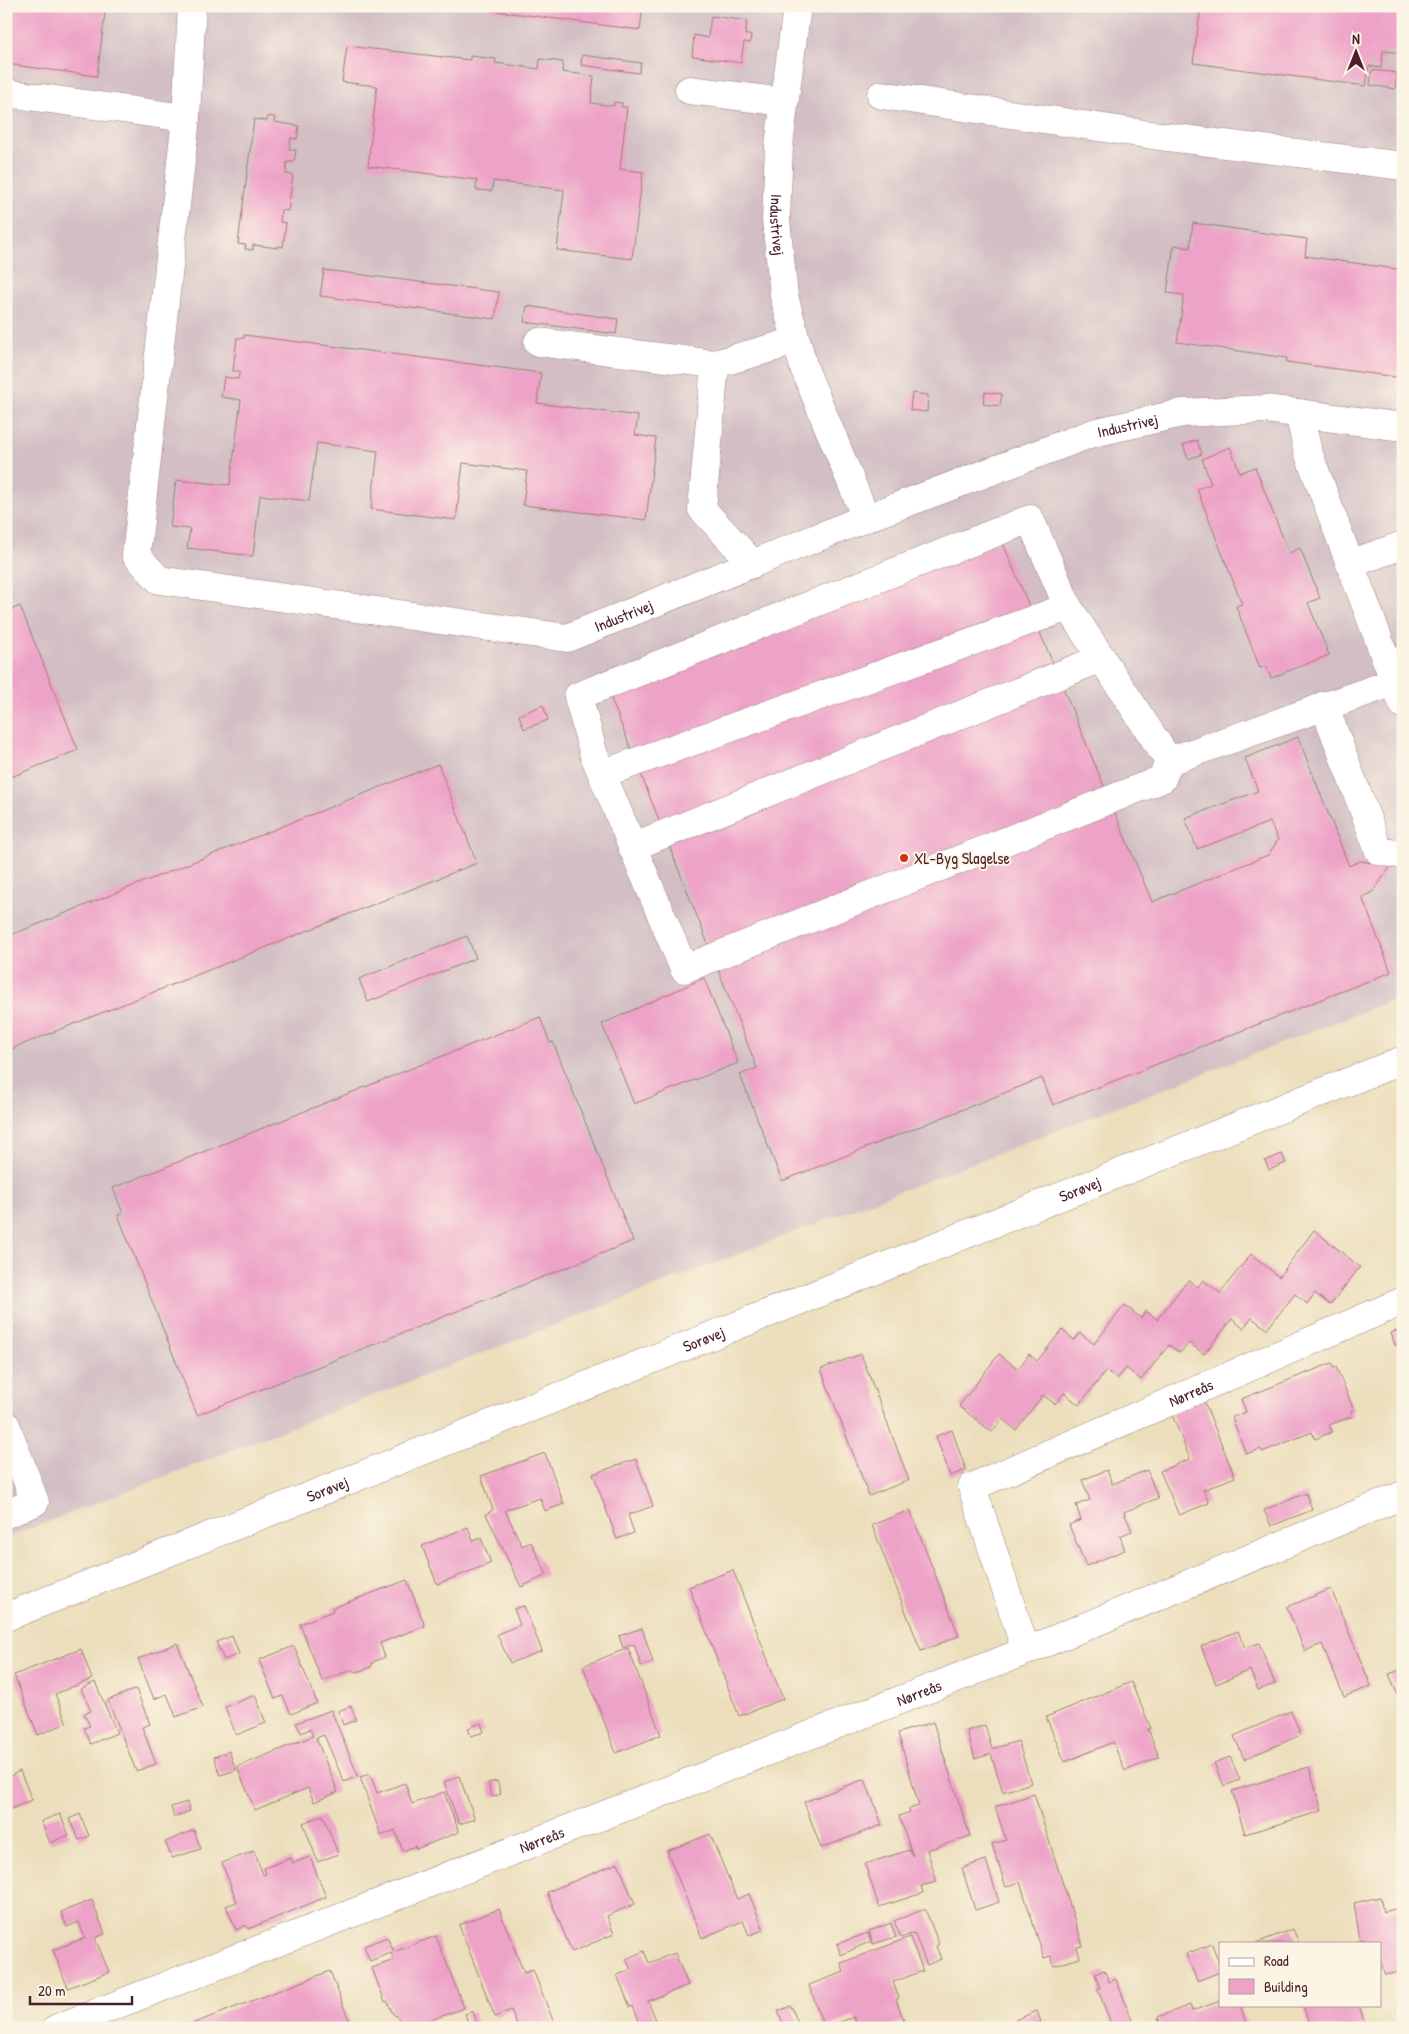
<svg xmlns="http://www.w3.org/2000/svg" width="1409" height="2034" viewBox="0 0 1409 2034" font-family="'Patrick Hand',sans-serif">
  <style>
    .industrial { fill: #d2bec4 }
    .building { fill: #eda2c7 }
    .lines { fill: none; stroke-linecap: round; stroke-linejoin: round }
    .minor-casing { stroke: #9b7e74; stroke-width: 29 }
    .minor { stroke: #fff; stroke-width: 28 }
    .poi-dot { fill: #c8321e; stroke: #fcf5e5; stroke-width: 2 }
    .labels { text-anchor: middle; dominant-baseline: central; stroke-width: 4; stroke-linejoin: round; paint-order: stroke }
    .street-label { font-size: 16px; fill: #4a1f2b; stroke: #fcf5e5 }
    .poi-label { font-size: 16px; fill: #4a1f2b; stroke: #fcf5e5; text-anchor: start }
  </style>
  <rect width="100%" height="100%" fill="#fcf5e5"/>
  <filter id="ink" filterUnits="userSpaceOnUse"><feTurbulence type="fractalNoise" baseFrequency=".02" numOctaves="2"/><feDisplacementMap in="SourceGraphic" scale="10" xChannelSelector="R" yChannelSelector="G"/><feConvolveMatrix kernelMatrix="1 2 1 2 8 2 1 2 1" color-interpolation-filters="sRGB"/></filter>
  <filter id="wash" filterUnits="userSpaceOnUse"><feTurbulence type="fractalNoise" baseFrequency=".0096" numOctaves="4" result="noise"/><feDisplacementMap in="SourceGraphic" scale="20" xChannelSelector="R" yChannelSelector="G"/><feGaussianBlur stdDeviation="1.12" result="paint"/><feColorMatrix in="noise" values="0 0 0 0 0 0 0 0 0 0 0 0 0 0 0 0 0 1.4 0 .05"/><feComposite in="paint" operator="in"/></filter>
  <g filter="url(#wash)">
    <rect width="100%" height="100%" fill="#ecdebc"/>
    <path class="industrial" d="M6 6H1403V996L6 1538Z"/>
    <g id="blocks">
      <g class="building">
        <path d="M6 6H106L97 76 6 64Z"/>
        <path d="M489 6H643L640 30 489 10Z"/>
        <path d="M1201 6H1403V53L1383 51 1381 68 1369 66 1366 86 1193 63Z"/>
        <path d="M711 16 747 21 745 35H751L750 43 744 42 741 63 692 56 694 35 708 38Z"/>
        <path d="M347 46 470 60V56L496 59 495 63 539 69 540 59 563 62 562 72 594 76 591 103 614 106V102L622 103 621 107H627L620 169 643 172 632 259 557 250 564 190 493 181 492 191 476 190 477 180 368 166 377 86 342 82Z"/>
        <path d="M582 55 641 63 639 73 581 65Z"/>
        <path d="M1372 70 1397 73 1395 89 1370 85Z"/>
        <path d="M268 116 275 117 274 122 299 126 297 139 291 138 289 149 296 150 294 162H287L286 174 293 175 288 211 281 210 280 222 286 223 283 247 278 246V248L253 245V250L245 249 246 245 238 244 254 119 267 121Z"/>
        <path d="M1193 223 1307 239 1305 256 1403 270V378L1286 362 1287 358 1177 342 1184 295 1167 293 1174 245 1190 248Z"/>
        <path d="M324 270 499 292 495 319 320 296Z"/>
        <path d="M527 306 618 319 616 334 524 322Z"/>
        <path d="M244 335 541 373 537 403 638 416 635 435 656 438 646 520 523 505 527 471 463 463 456 520 371 509 378 451 317 443 309 501 260 495 253 556 187 548 190 529 170 527 176 480 230 485 241 400 221 397 224 377 238 379 240 371H233L237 338H244Z"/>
        <path d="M985 392 1002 394 1000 406 983 404Z"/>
        <path d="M912 393 928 395 927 412 910 410Z"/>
        <path d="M1197 440 1202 454 1188 459 1183 445Z"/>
        <path d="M1230 447 1240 473 1255 467 1289 553 1300 548 1320 598 1308 603 1329 655 1271 678 1266 666 1260 668 1236 606 1242 604 1197 489 1211 484 1202 459Z"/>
        <path d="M1002 541 1152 902 1268 855 1278 840 1270 822 1197 849 1185 818 1258 791 1245 758 1298 737 1349 866 1360 861 1391 866 1372 893 1362 897 1391 972 1053 1105 1042 1078 782 1181 740 1075 757 1068 610 696Z"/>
        <path d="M20 606 78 750 6 779V612Z"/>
        <path d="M543 705 548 720 524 729 519 715Z"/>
        <path d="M438 764 477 863 6 1051V937Z"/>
        <path d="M467 936 476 958 368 1002 359 979Z"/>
        <path d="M704 978 738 1063 634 1104 602 1024Z"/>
        <path d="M540 1017 550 1043 553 1042 633 1241 197 1415 118 1215 123 1213 113 1188Z"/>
        <path d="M1282 1154 1286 1163 1269 1170 1265 1161Z"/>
        <path d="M1314 1230 1360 1267 1330 1305 1315 1293 1307 1304 1295 1294 1267 1329 1252 1318 1243 1328 1232 1319 1204 1354 1189 1343 1180 1353 1169 1345 1141 1380 1126 1368 1117 1379 1106 1371 1079 1405 1064 1393 1055 1404 1043 1395 1016 1430 1002 1419 992 1432 959 1406 999 1354 1018 1369 1029 1354 1037 1361 1062 1330 1074 1340 1080 1333 1094 1344 1125 1305 1141 1318 1146 1311 1158 1320V1318L1188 1280 1198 1287 1203 1280 1220 1293 1251 1254 1279 1277Z"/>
        <path d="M1403 1329V1342L1395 1345 1391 1333Z"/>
        <path d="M861 1354 909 1480 869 1496 821 1369Z"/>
        <path d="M1332 1363 1334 1368 1336 1367 1354 1410 1351 1411 1353 1416 1329 1425 1332 1432 1315 1439 1312 1432 1262 1452 1261 1449 1246 1454 1232 1417 1246 1412 1241 1399Z"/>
        <path d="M1203 1399 1235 1477 1203 1490 1209 1503 1179 1515 1160 1471 1190 1459 1171 1412Z"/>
        <path d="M952 1430 966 1470 950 1476 936 1436Z"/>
        <path d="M545 1453 564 1504 545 1511 540 1498 505 1510 522 1546 531 1542 547 1575 521 1587 486 1514 493 1510 481 1476Z"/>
        <path d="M636 1459 653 1506 628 1515 634 1533 617 1539 593 1474Z"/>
        <path d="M1107 1470 1112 1484 1147 1470 1158 1498 1124 1512 1132 1531 1120 1536 1125 1550 1086 1566 1069 1525 1081 1520 1076 1505 1090 1500 1082 1480Z"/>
        <path d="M1306 1493 1312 1510 1271 1526 1264 1510Z"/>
        <path d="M910 1510 959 1636 921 1651 872 1525Z"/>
        <path d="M468 1527 473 1541 481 1538 491 1563 437 1584 422 1546Z"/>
        <path d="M733 1570 783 1699 739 1716 689 1587Z"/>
        <path d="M407 1580 425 1626 380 1643 385 1657 373 1662 371 1667 357 1672 351 1670 322 1681 300 1624 333 1611 332 1608Z"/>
        <path d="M1331 1589 1371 1686 1344 1697 1322 1644 1305 1651 1287 1607Z"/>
        <path d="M524 1606 542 1651 510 1663 497 1634 520 1625 514 1609Z"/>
        <path d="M642 1628 653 1662 641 1666 634 1644 623 1648 619 1636Z"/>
        <path d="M1238 1631 1245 1648 1259 1643 1275 1684 1258 1690 1250 1670 1216 1684 1201 1646Z"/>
        <path d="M232 1636 239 1654 224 1660 216 1642Z"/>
        <path d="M177 1643 203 1707 176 1717 167 1694 154 1699 138 1659Z"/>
        <path d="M294 1646 317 1703 291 1714 283 1696 275 1699 259 1660Z"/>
        <path d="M628 1648 661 1735 616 1753 583 1666Z"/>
        <path d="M81 1649 92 1679 55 1694 67 1723 38 1735 14 1675Z"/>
        <path d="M1403 1669V1708L1389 1674Z"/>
        <path d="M95 1682 117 1733 91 1744 84 1728 90 1726 84 1714 91 1711 81 1689Z"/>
        <path d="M1131 1682 1151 1728 1148 1729 1159 1757 1125 1771 1113 1742 1065 1762 1046 1717Z"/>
        <path d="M136 1689 150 1724 142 1727 156 1764 136 1771 108 1700Z"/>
        <path d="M255 1695 266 1723 236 1735 225 1707Z"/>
        <path d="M351 1706 356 1720 343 1725 338 1711Z"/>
        <path d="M331 1710 358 1776 344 1782 324 1735 316 1738 338 1792 314 1802 308 1788 255 1810 237 1767 313 1736 310 1729 301 1733 296 1723Z"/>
        <path d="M1291 1711 1301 1735 1244 1759 1234 1736Z"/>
        <path d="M933 1722 970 1836 927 1850 937 1882 921 1886 923 1893 879 1907 865 1864 909 1850 913 1856 899 1816 910 1812 909 1809 919 1806 898 1733Z"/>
        <path d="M481 1723 484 1732 471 1736 468 1728Z"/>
        <path d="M985 1725 992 1749 1018 1741 1031 1783 1003 1792 991 1754 975 1759 967 1731Z"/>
        <path d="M229 1751 236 1770 220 1775 214 1757Z"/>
        <path d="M1230 1757 1240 1780 1224 1786 1214 1763Z"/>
        <path d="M1309 1767 1322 1811 1245 1834 1232 1791Z"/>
        <path d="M20 1771 32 1800 6 1811V1778Z"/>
        <path d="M370 1774 377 1793 405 1783 412 1804 444 1792 459 1832 416 1849 415 1846 403 1851 395 1830 381 1836 360 1777Z"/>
        <path d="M459 1776 475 1819 459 1824 444 1782Z"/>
        <path d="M865 1779 882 1825 821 1848 804 1802Z"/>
        <path d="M497 1781 501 1794 492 1797 488 1783Z"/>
        <path d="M1034 1794 1083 1946 1077 1947 1080 1958 1054 1966 1051 1956 1044 1958 1020 1882 1006 1887 992 1844 1006 1840 995 1807Z"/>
        <path d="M187 1802 190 1811 174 1817 171 1807Z"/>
        <path d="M60 1814 69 1835 50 1843 41 1821Z"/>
        <path d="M80 1814 89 1836 79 1840 69 1819Z"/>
        <path d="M323 1815 338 1854 318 1862 303 1823Z"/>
        <path d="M194 1830 201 1849 172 1858 165 1842Z"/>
        <path d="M710 1834 737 1899 749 1894 764 1930 749 1935 743 1921 702 1938 667 1851Z"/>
        <path d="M254 1851 263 1875 266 1874 264 1868 291 1858 293 1863 310 1857 326 1897 248 1929 246 1925 236 1930 226 1906 237 1902 222 1863Z"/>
        <path d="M986 1860 999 1902 975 1910 962 1868Z"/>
        <path d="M618 1863 635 1904 607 1916 614 1934 572 1952 547 1892Z"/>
        <path d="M1380 1897 1383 1912 1403 1907V1971L1385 1975 1380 1959V1943H1367L1366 1939 1360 1940 1354 1903Z"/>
        <path d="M92 1900 105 1934 95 1938 109 1972 68 1988 53 1950 85 1938 79 1922 67 1927 61 1912Z"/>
        <path d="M499 1909 524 1973 533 1970 556 2028H518L511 2010 495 2017 459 1925Z"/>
        <path d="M925 1909 939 1944 936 1946 941 1959 927 1965 914 1933 901 1938 894 1921Z"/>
        <path d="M891 1923 896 1937 873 1944 869 1931Z"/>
        <path d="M1293 1929 1299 1943H1256Z"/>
        <path d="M868 1933 871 1941 841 1955 837 1944Z"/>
        <path d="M436 1936 464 2008 420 2024 419 2021 408 2025 393 2014 387 2001 385 2002 372 1968 394 1960 391 1953 370 1961 364 1946 387 1937 394 1952Z"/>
        <path d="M910 1937 923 1971 893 1982 899 1998 896 1999 904 2021 885 2028H858L854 2017 824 2028 809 1985 844 1972 841 1963Z"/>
        <path d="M1212 1944 1220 1965V1972L1197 1981 1186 1954Z"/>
        <path d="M644 1951 649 1963 675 1953 688 1985 648 2001 656 2020 641 2026 633 2006 630 2007 617 1975 631 1970 626 1959Z"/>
        <path d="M1104 1970 1109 1982 1116 1979 1135 2028H1113L1097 1988H1100L1095 1974Z"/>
        <path d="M330 1971 352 2028H181Z"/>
        <path d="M1220 2001V2005H1240L1248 2028H1162L1158 2017 1190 2005 1192 2011Z"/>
        <path d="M1303 2005H1359L1365 2024 1354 2028H1310Z"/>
        <path d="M791 2006 799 2025 793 2028H785L778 2011Z"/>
        <path d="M473 2011 479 2028H470L465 2014Z"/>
        <path d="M1037 2011 1041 2022 1029 2028H1010L1008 2023Z"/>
        <path d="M655 2022 657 2028H642Z"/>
      </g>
    </g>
  </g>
  <g filter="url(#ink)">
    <use href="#blocks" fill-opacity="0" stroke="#9b7e74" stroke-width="1"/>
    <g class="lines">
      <g class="minor-casing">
        <g id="minor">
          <path id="s1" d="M192 6 186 118 136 555 159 580 567 638 866 518 1093 433 1182 413 1266 409 1403 427"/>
          <path id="s2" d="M797 6 779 145 776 220 784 296 804 368 866 518"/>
          <path d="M689 90 784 102"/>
          <path d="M6 93 186 118"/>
          <path d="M881 95 1152 135 1403 166"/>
          <path d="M538 342 715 364"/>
          <path d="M1299 413 1308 452 1403 704"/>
          <path d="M753 564 702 509 715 364 796 341"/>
          <path d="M1350 564 1403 545"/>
          <path d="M1324 705 1379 851 1403 855"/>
          <path d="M1169 761 1068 607 1030 519 578 696 594 755 684 969 1162 779 1169 761 1403 679"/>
          <path d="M602 774 1068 607"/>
          <path d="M632 847 1102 658"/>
          <path d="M6 1425 35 1502 6 1514"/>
          <path id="s3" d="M6 1617 1403 1060"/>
          <path id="s4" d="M1026 1651 972 1487 1403 1301"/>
          <path id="s5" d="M57 2028 1026 1651 1403 1495"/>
        </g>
      </g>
      <use href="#minor" class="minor"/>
    </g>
  </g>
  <circle class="poi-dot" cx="904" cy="858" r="5"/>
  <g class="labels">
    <g class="street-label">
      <text stroke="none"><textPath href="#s2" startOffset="220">Industrivej</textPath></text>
      <text stroke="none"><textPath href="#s1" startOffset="1598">Industrivej</textPath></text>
      <text stroke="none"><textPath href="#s1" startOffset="1059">Industrivej</textPath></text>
      <text stroke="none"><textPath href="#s3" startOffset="1156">Sorøvej</textPath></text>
      <text stroke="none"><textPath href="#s3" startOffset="751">Sorøvej</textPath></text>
      <text stroke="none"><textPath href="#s4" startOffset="411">Nørreås</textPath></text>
      <text stroke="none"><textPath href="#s3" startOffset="346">Sorøvej</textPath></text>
      <text stroke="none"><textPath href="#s5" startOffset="925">Nørreås</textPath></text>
      <text stroke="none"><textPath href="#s5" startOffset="520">Nørreås</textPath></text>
    </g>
    <g class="poi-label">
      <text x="914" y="858">XL-Byg Slagelse</text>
    </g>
  </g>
  <rect width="1409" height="2034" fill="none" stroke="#fcf5e5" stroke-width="25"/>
  <rect x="1219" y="1942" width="162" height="65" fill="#fcf5e5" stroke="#b59f9b"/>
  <rect x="1229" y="1958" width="25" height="8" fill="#ffffff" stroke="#b59f9b"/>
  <text x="1264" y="1966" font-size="15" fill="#4a1f2b">Road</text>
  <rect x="1229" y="1979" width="25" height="15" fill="#eda2c7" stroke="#b59f9b"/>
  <text x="1264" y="1992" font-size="15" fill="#4a1f2b">Building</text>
  <g transform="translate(1356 52)" stroke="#fcf5e5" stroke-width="4" paint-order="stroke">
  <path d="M0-4L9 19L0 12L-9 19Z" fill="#4a1f2b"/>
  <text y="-8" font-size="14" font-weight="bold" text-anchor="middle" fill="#4a1f2b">N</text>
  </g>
  <path d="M30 1996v8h102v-8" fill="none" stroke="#4a1f2b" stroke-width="2.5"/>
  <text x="38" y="1996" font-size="15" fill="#4a1f2b" stroke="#fcf5e5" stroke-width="4" paint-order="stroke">20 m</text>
</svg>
